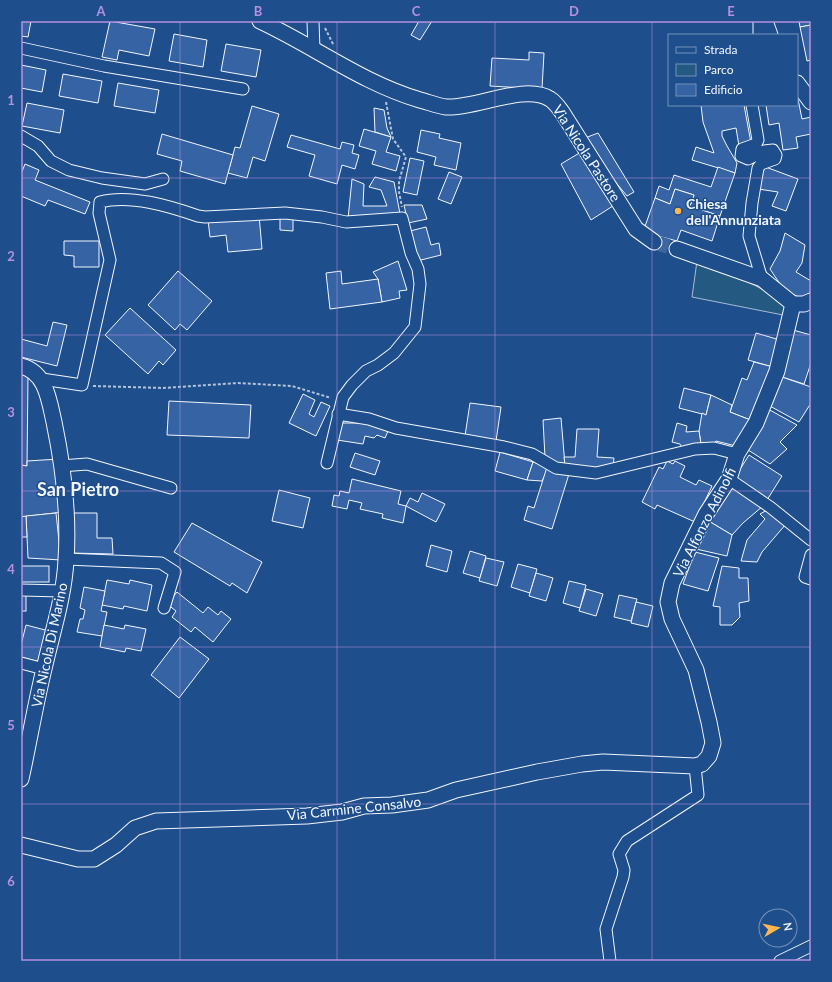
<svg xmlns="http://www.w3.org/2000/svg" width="832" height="982" viewBox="0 0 832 982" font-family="Lato,sans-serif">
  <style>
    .green { fill: #245a82; stroke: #a8bbd7 }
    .building { fill: #3563a3; stroke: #f2f6ff }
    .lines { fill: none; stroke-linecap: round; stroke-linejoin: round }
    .secondary-tunnel { stroke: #3f679d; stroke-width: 15; stroke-dasharray: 15 8; stroke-linecap: butt }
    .street-casing { stroke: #f2f6ff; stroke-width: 13 }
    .secondary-casing { stroke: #f2f6ff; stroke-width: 17 }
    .path { stroke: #b3c4dc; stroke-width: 2; stroke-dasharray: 3 2; stroke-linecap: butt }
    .street { stroke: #1f4e8c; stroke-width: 11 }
    .secondary { stroke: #1f4e8c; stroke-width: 15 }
    .grid { fill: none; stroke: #b691df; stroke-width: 1; stroke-opacity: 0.55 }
    .poi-dot { fill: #ffb74d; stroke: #1f4e8c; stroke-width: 1.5 }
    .labels { text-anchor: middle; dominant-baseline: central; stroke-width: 3; stroke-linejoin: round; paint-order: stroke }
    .street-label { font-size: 14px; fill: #f2f6ff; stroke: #1f4e8c }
    .poi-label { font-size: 14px; font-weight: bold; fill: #f2f6ff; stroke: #1f4e8c; text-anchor: start }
    .district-label { font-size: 18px; font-weight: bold; fill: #f2f6ff; stroke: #1f4e8c }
    .neatline { fill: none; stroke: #b691df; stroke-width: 1.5 }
    .grid-label { font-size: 13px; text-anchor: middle; font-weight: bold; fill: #b691df }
  </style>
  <rect width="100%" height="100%" fill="#1f4e8c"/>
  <path class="green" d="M697 261C730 274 758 283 786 306L783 315 692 297Z"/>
  <g class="building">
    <path d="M21 21H31L28 37 21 36Z"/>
    <path d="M110 21 155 29 149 56 119 50 117 60 102 57Z"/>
    <path d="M419 21H432L420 40 411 35Z"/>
    <path d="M799 21H811V25L800 27Z"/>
    <path d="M811 25V60L807 61 800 27Z"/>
    <path d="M174 34 207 40 203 67 169 61Z"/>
    <path d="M226 44 261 50 256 77 221 71Z"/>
    <path d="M529 52 544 53 542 89 490 86 492 58 529 60Z"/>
    <path d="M21 65 46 70 42 92 21 88Z"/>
    <path d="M63 74 102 81 98 103 59 96Z"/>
    <path d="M118 83 159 90 155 113 114 106Z"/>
    <path d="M797 94 802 119 811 117V134L796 137 798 148 783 150 779 123 769 125 766 105H797Z"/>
    <path d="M27 103 64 110 60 133 22 126Z"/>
    <path d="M701 105H744L751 143 739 146 736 128 722 131V136L727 146 737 163 735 173 692 160 696 147 714 153 703 122Z"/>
    <path d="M252 106 279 114 265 161 253 157 247 178 228 173 235 147 240 148Z"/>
    <path d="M374 108 384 110 387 128 391 137 375 132Z"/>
    <path d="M364 129 391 137 386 152 400 156 396 171 372 164 376 151 359 146Z"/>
    <path d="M421 130 440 134 439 138 461 143 456 170 434 165 436 157 417 152Z"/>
    <path d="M598 133 634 192 627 196 599 162 585 138Z"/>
    <path d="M162 134 233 155 225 184 180 171 182 161 157 154Z"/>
    <path d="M291 135 340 149 342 142 354 145 352 153 359 155 355 169 342 165 337 184 309 176 315 155 287 147Z"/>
    <path d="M581 152 616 204 591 220 561 164Z"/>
    <path d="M410 158 424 161 417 195 403 192Z"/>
    <path d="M25 164 39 170 35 180 90 202 85 214 48 200 45 206 21 196V174Z"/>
    <path d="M763 166 798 179 786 211 772 206 778 192 758 189Z"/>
    <path d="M718 167 735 173 720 216 690 206 694 195 675 189 670 204 655 198 659 186 669 190 674 175 711 187Z"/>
    <path d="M449 172 462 177 451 204 438 199Z"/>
    <path d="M375 177 394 182 400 214 348 219 352 179 364 184 363 206H387L381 190 369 187Z"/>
    <path d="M675 189 694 195 690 206 720 216 712 241 681 230 677 241 643 232 655 198 670 204Z"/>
    <path d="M404 205H422L427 219 408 223Z"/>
    <path d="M259 215 262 249 228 252 226 235 210 237 208 220Z"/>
    <path d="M280 217H293V231L280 230Z"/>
    <path d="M426 227 431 245 439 243 441 255 417 261 410 231Z"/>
    <path d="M785 233 805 245 802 263 796 272 811 281V290L805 300 784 290 770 269 780 251Z"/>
    <path d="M64 241H99V267H74V256L64 255Z"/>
    <path d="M398 261 407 290 399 291 400 298 382 302 378 279 373 272Z"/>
    <path d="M178 271 212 301 187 330 180 324 175 330 148 305Z"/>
    <path d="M341 271 342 284 378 279 382 302 330 309 326 273Z"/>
    <path d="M130 308 176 350 163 365 159 361 148 374 105 335Z"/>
    <path d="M53 322 67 325 57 366 21 357V339L47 346Z"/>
    <path d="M793 330 811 335V363L804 384 779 376Z"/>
    <path d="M756 333 780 340 773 367 748 360Z"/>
    <path d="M754 362 773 367 753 421 730 412 742 378 747 380Z"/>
    <path d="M21 375H28L27 466 21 465Z"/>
    <path d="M779 376 811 387V403L799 422 768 405Z"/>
    <path d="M684 388 711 395 706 415 679 408Z"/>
    <path d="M303 394 315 400 309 414 314 417 321 402 330 406 316 436 289 423Z"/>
    <path d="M711 395 732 405 730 412 753 421 740 447 716 441 712 446 701 444 699 431 702 413 706 415Z"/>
    <path d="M169 401 251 405 249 438 167 435Z"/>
    <path d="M470 403 501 407 496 441 465 436Z"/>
    <path d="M768 409 797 425 780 442 787 449 770 464 745 448Z"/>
    <path d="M561 418 565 465 555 466 545 457 543 420Z"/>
    <path d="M341 423H370L389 429 385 438 377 435 374 438 365 436 363 444 337 440Z"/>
    <path d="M677 423 687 426 686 432 699 431 701 444 683 449 680 444 672 442Z"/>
    <path d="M577 429H599L597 457 614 458 613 467 604 470 565 465 564 457H575Z"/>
    <path d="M500 452 533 462 527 480 495 471Z"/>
    <path d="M355 453 380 461 375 475 350 467Z"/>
    <path d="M749 455 782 476 767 500 734 479Z"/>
    <path d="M59 459 63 512 21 517V465L27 466V461Z"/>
    <path d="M667 461 673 464 675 461 685 466 680 477 696 485 699 480 712 486 695 522 657 505 655 509 642 502 659 467 663 469Z"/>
    <path d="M533 462 549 467 542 481 527 480Z"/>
    <path d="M547 467 569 474 552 529 524 520 528 506 534 508Z"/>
    <path d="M352 479 401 491 398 504 406 506 403 523 382 518 383 514 360 509 362 503 349 500 347 509 332 506 334 495 339 496 340 491 349 493Z"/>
    <path d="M733 485 763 506 743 523 732 535 707 520Z"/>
    <path d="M279 490 310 498 303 528 272 521Z"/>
    <path d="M422 493 445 504 436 522 406 506 410 498 418 502Z"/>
    <path d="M769 509 786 524 762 552 757 562 741 561 747 540 765 519 760 514Z"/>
    <path d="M56 513 61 560 28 558 26 516Z"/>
    <path d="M70 513H97V538H112L113 554 71 553Z"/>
    <path d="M26 516 27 537H21V517Z"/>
    <path d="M707 520 732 535 727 556 696 549Z"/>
    <path d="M192 523 262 562 247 593 232 583 230 586 174 552Z"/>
    <path d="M431 545 452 551 447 572 426 566Z"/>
    <path d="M470 551 486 556 480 578 463 573Z"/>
    <path d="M695 552 719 558 708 591 683 584Z"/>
    <path d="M486 558 504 562 497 586 479 581Z"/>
    <path d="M518 564 537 569 530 593 511 587Z"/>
    <rect x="21" y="566" width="28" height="16"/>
    <path d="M722 566 739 568V578H748L749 601 739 603 740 617 732 625H720V607L713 606Z"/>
    <path d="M536 573 553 578 546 601 529 596Z"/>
    <path d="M107 580 129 584 130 580 152 585 147 611 124 606 123 609 102 605Z"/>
    <path d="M569 581 586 585 580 608 563 603Z"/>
    <path d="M84 587 105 591 101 611 107 612 102 636 77 632 80 619H83L85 610 80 608Z"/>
    <path d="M586 589 603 594 596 616 579 611Z"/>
    <path d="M177 592 203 613 208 607 218 615 221 611 231 619 213 642 195 627 191 632 172 617 176 611 167 604Z"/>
    <rect x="21" y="594" width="5" height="17"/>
    <path d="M619 595 637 599 631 621 614 617Z"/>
    <path d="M636 602 653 606 648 627 631 623Z"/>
    <path d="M26 625 49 631 40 662 21 657V645Z"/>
    <path d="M104 625 124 629 125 625 146 629 141 651 126 648 125 652 100 647Z"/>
    <path d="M180 637 209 659 179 698 151 675Z"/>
  </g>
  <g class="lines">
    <path class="secondary-tunnel" d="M654 242 677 249"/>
    <g class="street-casing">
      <g id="street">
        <path d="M313 21 314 50"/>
        <path d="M759 35V21"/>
        <path d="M21 48 104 66 243 89"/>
        <path d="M752 105 758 140 756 144 742 149 741 156 748 159 764 151 773 150 776 155 775 159 761 164 758 168 752 203 749 236 762 279"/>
        <path d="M21 136 38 146 51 161 69 170 102 178 145 184 163 179"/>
        <path d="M42 379 82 385 110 260 99 213 100 202C130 194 169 206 198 216L205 217 285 213 322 217 346 222 402 218 411 253 418 269 420 284 415 327 394 353 378 365 366 371 352 385 343 397 327 463"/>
        <path d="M338 414 369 419 396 428 504 447 532 454 556 468 596 473 695 449 714 448 737 454"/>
        <path d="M61 466 87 464 171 488"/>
        <path d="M729 479 770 507 811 540"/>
        <path d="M811 555 805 577 811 579"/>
        <path d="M66 559 161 563 175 572 164 608"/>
        <path d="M21 590 63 591"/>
        <path d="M21 663 44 669"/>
        <path d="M610 961 606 929 623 877 624 870 619 854 627 841 698 795 695 766"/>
        <path d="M780 961 811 946"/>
      </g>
    </g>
    <g class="secondary-casing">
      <g id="secondary">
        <path d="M260 21C314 46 362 83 420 100 428 102 438 106 446 107 475 109 525 83 550 99 555 102 559 108 562 112L636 229 654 242"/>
        <path d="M765 21 770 35"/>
        <path d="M797 83 811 102"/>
        <path d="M677 249 762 279 793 304"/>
        <path d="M793 304H804L811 301"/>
        <path d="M21 366C46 372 49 400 54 422 63 465 69 516 66 560 64 598 52 633 44 669 35 706 29 743 21 779"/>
        <path d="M21 845 78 859H94L116 845 135 828 156 821 307 816 342 812 364 806 392 805 428 800 456 790 537 772 582 764 603 762 695 766 702 764 709 756 713 743 709 722 696 670 672 619 668 602 672 583 706 514 729 479 737 454 756 423 777 371 793 304"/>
      </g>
    </g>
    <g class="path">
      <path d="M325 28 334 46"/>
      <path d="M386 102 393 139 406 157 399 181V192L402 207"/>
      <path d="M93 386 163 388 238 383 292 386 331 398"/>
    </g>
    <use href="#street" class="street"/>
    <use href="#secondary" class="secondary"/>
  </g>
  <path class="grid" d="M180 21V961M337 21V961M495 21V961M652 21V961M21 178H811M21 335H811M21 491H811M21 647H811M21 804H811"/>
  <circle class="poi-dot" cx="678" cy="211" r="4"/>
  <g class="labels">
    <g class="street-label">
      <text transform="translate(587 153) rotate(57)">Via Nicola Pastore</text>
      <text transform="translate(704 522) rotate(-63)">Via Alfonzo Adinolfi</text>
      <text transform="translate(49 645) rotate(-78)">Via Nicola Di Marino</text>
      <text transform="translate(354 808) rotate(-6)">Via Carmine Consalvo</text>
    </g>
    <g class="poi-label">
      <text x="686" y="203">Chiesa<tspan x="686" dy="16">dell'Annunziata</tspan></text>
    </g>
    <g class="district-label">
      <text x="78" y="489">San Pietro</text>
    </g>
  </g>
  <rect width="832" height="982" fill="none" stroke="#1f4e8c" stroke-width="44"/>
  <rect x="668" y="34" width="130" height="72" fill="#1f4e8c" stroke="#7391ba"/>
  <rect x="676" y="47" width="20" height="6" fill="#1f4e8c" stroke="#7391ba"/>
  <text x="704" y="54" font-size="12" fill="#f2f6ff">Strada</text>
  <rect x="676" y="64" width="20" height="12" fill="#245a82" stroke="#7391ba"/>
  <text x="704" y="74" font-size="12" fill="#f2f6ff">Parco</text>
  <rect x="676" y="84" width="20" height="12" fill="#3563a3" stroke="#7391ba"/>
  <text x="704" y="94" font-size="12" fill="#f2f6ff">Edificio</text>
  <g transform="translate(778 928) rotate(81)"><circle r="19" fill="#1f4e8c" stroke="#7391ba"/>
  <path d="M0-3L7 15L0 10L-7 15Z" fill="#ffb74d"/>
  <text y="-6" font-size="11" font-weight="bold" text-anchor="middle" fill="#f2f6ff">N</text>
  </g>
  <rect x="22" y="22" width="788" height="938" class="neatline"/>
  <g class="grid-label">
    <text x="101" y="16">A</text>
    <text x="258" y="16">B</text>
    <text x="416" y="16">C</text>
    <text x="574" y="16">D</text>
    <text x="731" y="16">E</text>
    <text x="11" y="105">1</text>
    <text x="11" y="261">2</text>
    <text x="11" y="417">3</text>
    <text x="11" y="574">4</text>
    <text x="11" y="730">5</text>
    <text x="11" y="886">6</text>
  </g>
</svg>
